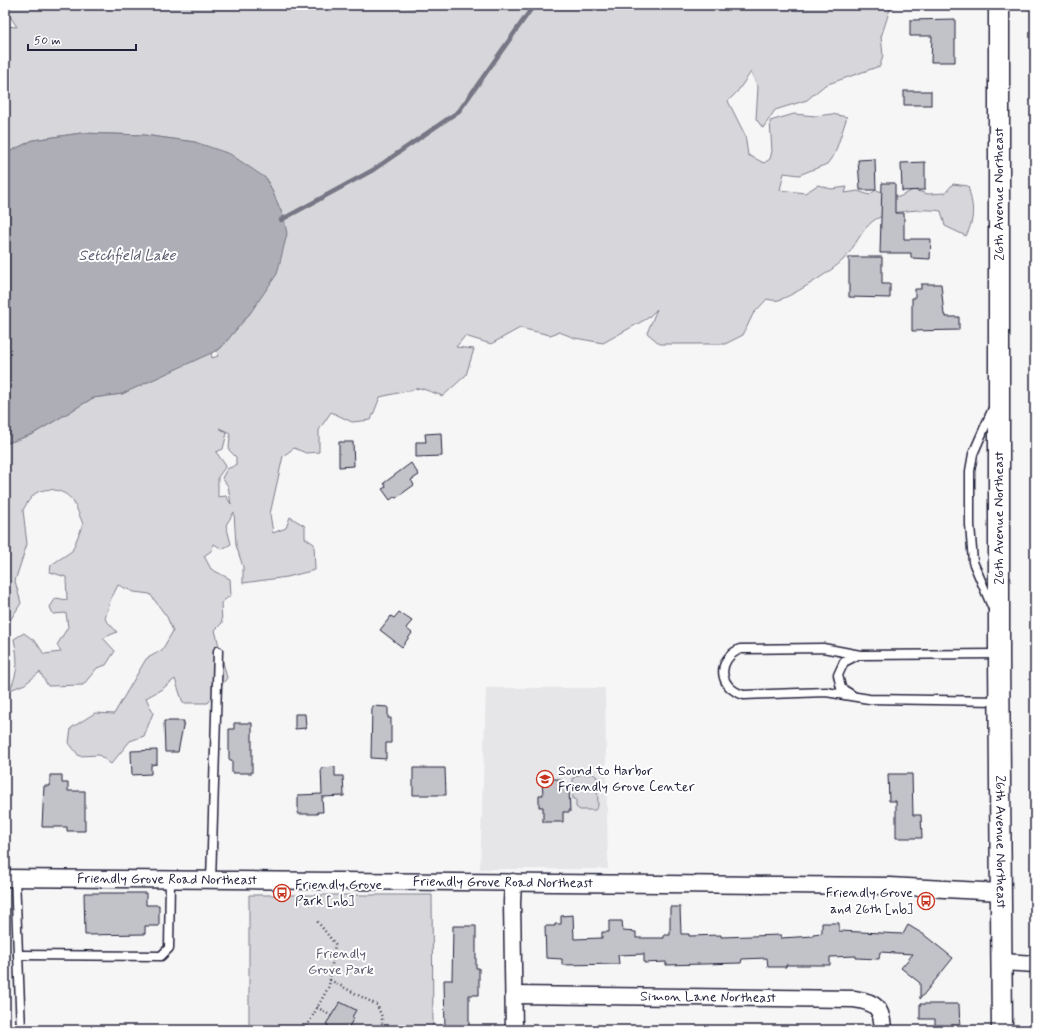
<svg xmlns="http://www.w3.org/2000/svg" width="1040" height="1035" viewBox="0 0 1040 1035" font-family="Mynerve,sans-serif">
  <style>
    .built { fill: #e6e6e9 }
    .green { fill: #d7d7db; stroke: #7c7c8b; fill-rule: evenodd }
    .water { fill: #aeaeb7; stroke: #767685 }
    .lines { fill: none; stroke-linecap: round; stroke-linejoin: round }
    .stream { stroke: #767685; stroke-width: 4.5 }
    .building { fill: #c2c2c9; stroke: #22223b }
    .service-casing { stroke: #22223b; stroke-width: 11 }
    .minor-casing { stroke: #22223b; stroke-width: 19 }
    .tertiary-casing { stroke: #22223b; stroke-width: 23 }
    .path { stroke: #22223b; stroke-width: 2.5; stroke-dasharray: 1 3; stroke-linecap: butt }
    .service { stroke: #fff; stroke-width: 8 }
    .minor { stroke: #fff; stroke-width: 16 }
    .tertiary { stroke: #fff; stroke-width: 20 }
    .labels { text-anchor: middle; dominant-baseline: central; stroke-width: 4; stroke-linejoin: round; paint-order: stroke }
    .street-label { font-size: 14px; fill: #22223b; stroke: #fff }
    .poi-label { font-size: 14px; fill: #22223b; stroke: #fff; text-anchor: start }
    .park-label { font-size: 14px; fill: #58586b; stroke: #fff }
    .water-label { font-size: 15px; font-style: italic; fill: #5a5a6d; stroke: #fff }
  </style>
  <rect width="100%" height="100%" fill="#f6f6f7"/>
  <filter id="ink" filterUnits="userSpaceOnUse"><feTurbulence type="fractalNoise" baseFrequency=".025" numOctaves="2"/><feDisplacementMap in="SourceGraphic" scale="8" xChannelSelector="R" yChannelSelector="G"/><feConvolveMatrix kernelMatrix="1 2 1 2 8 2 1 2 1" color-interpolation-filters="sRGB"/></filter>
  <g filter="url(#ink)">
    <path class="built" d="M486 688H605L608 869H480Z"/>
    <g class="green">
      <path d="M8 5H393L416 8 424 5H901L890 9 881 37 883 55 880 66 825 85 807 100 775 110 763 128 756 119 758 87 751 72 737 92 728 101 745 135 748 155 764 163 770 159 772 151 770 121 794 114 816 116 832 114 847 117 835 153 827 164 799 175 784 173 780 190 805 193 818 185 831 189 847 187 845 193 858 191 869 195 876 190 899 197 913 190 928 194 945 193 953 184 968 186C973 206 976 216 966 236L945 226 941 211C925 208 886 211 873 221 860 231 855 248 843 260 832 271 794 295 779 300 775 301 771 300 767 299L753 314 743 335 725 344H660L647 333 657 309 648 318 603 343 575 338 559 332 550 335 520 328 491 344 465 336 456 347 474 349 466 375 443 396 420 388 380 397 371 420 352 422 331 412 319 430V452L306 453 294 448 283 456 270 514 273 533 286 528 290 517 305 526V538L314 544 315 570 287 577 243 583V567L236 545 234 512 226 525 231 544 222 549 214 544 211 551 204 556 211 569 230 579 231 595 221 603 222 623 215 630 227 678 208 703H183L175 679 162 689 146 698 153 713 144 736 130 741 111 764 99 755 79 756 69 743 71 728 95 713 114 714 146 659 162 650 173 631 167 617 150 594 134 592 118 585 110 601 105 619 117 632 103 638 115 651 106 665 97 668 83 685 48 686 40 672 25 684 10 690C19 669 18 661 14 639L24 633 36 642 44 654 61 652 57 645 68 627 66 613 53 614 50 607 56 598 67 600 66 577 50 572 51 565 72 551 83 524C80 517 77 508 73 501 65 490 48 486 36 493 30 497 26 505 23 510L27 544 15 581 21 603 9 622 5 623V444L33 434 93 398 122 394 211 352 212 358 218 356 217 350 220 349 251 312 284 218 267 179 195 142 144 135 81 133 33 140 5 154V26L17 27 6 10ZM219 428 230 433 229 450 236 457V465L227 469 222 478 228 486 231 504 226 496 218 497V477L226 466 216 452 223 449 227 433Z"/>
      <path d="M580 774H593L597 777 598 806 595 810H580L576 807V799H573V778Z"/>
      <path d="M249 895H432L433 1030H249Z"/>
    </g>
    <path class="water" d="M81 133 144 135 195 142 230 154 267 179 284 218 287 234 277 274 251 312 220 349 122 394 93 398 33 434 5 444V154L33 140Z"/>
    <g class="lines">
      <path class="stream" d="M281 220 373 170 459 111 534 5"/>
    </g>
    <g class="building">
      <path d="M955 19V62H931L932 36H910V20Z"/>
      <rect x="904" y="91" width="27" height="14"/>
      <path d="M875 159 876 190H860L858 160Z"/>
      <path d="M925 162V190L902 191 901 163Z"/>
      <path d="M882 183H895V213H904V239H931L930 259 911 258V253H880Z"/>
      <path d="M849 257H882V284H890V298L849 297Z"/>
      <path d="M921 284H941L944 315H946V317H959V330L912 331V298H915V289H921Z"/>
      <path d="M441 433 442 456 416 457V442H426L425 434Z"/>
      <path d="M339 442H353L354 466 339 467Z"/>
      <path d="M411 463 419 475 411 480 414 485 396 498 394 497 390 500 382 489 386 487 384 483Z"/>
      <path d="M399 612 412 621 406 628 412 633 402 647 380 630 391 616 394 618Z"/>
      <path d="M372 706 388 707V718H391V743H386V759L371 758Z"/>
      <path d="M295 714H305L306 728 295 729Z"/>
      <path d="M164 721H184L178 752H165Z"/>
      <path d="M234 723H252V773H232V760H229V729H234Z"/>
      <path d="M157 750V764L151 765V774L132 775 131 751Z"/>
      <path d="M335 767V776H343L344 796 322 797 323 812H317L318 814H298V795L322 794 321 768Z"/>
      <path d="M413 768H445L446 795H413Z"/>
      <path d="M888 774H912L913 815H921L922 838H896V801H889Z"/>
      <path d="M50 775H62V783H68V791H85V831H67V827H42L44 786H50Z"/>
      <path d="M542 779H561L562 788H569L570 812H563V822H543V807H539V795H543Z"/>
      <path d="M84 893H146V905H159V926H145V934L85 935Z"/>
      <path d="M670 907H680L681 934H689V936L721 935V937L781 935V938L813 936V934L822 933V923H839V931L903 934 908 925 923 934 953 958 920 999V983L901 968 913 954 880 952 879 959 856 958V956L830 957V965H786V967H768L767 958 742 959 741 963 666 965V962L644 963V954L618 955 619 964 562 965V959L546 958 545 926H555V924H561V916L573 915 574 939 602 938V932H609V921H622L623 931 636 932V938H664V935H670Z"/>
      <path d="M453 926H476V968H479V995H469V1030H445L444 980H452Z"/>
      <path d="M340 1002 356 1010 352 1017 354 1018 347 1030H325L328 1025 326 1024Z"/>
      <path d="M920 1004H959L960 1030H935V1019H920Z"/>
    </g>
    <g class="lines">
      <g class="service-casing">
        <g id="service">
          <path d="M993 609 973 562 970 525V471L973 454 994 406"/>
          <path d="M999 654 860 655 823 648 740 649C716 660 718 688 744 695L826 692 869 699 999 701"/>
          <path d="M852 695 841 688 838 675 844 662 858 655"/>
          <path d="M15 877 21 1030"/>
          <path d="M211 881 218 651"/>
          <path d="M18 955 161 956 169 948 170 880"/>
        </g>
      </g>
      <g class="minor-casing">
        <g id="minor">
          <path id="s1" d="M5 878 889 886 1001 892"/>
          <path d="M513 882 512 902 514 1030"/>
          <path d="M1001 962 1035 964"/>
          <path id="s2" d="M514 995 854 999C876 1002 882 1008 883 1030"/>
        </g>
      </g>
      <g class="tertiary-casing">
        <g id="tertiary">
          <path id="s3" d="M999 5V654L1002 1030"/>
        </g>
      </g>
      <g class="path">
        <path d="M330 980 377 1005 382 1017V1030"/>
        <path d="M317 1007 331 1016"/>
        <path d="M305 1030 329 986 335 944 317 921"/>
      </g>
      <use href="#service" class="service"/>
      <use href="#minor" class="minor"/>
      <use href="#tertiary" class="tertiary"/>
    </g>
  </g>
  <defs>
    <g id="school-ring" transform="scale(0.9)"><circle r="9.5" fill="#fff" stroke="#c8321e" stroke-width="1.5"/><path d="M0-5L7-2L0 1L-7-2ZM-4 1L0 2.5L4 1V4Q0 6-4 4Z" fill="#c8321e"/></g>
    <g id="bus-ring" transform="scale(0.9)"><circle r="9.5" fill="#fff" stroke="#c8321e" stroke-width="1.5"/><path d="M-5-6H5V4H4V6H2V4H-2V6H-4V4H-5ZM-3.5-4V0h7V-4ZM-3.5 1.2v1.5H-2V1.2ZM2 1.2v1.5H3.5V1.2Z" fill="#c8321e"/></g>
  </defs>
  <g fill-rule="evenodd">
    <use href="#school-ring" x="545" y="779"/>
    <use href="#bus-ring" x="282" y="893"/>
    <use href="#bus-ring" x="926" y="901"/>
  </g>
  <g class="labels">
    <g class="street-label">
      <text transform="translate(999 194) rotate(-90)">26th Avenue Northeast</text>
      <text transform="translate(999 518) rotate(-90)">26th Avenue Northeast</text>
      <text stroke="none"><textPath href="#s3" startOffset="837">26th Avenue Northeast</textPath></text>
      <text stroke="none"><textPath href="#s1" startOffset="162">Friendly Grove Road Northeast</textPath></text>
      <text stroke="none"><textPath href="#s1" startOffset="498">Friendly Grove Road Northeast</textPath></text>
      <text stroke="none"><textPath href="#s2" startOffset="194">Simon Lane Northeast</textPath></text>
    </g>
    <g class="poi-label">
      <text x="558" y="771">Sound to Harbor<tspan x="558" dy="16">Friendly Grove Center</tspan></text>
      <text x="295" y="885">Friendly Grove<tspan x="295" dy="16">Park [nb]</tspan></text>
      <text x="913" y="893" text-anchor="end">Friendly Grove<tspan x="913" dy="16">and 26th [nb]</tspan></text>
    </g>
    <g class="park-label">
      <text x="341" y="954">Friendly<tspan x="341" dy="16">Grove Park</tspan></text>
    </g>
    <g class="water-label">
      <text x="127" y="256">Setchfield Lake</text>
    </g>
  </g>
  <rect width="1040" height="1035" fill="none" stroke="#fff" stroke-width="20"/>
  <rect x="10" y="10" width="1020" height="1015" fill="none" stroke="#22223b" stroke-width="1.5" filter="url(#ink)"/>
  <path d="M28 44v6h108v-6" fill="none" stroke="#22223b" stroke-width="2"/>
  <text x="34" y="44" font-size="12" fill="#22223b" stroke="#ffffff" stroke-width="3" paint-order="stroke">50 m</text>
</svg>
